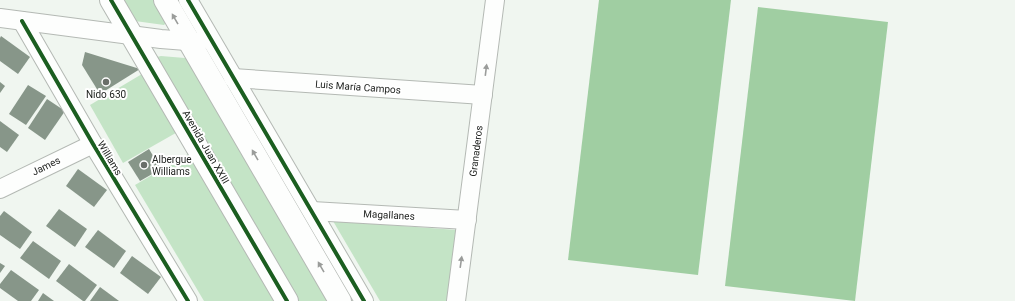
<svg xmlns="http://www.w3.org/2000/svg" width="1015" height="301" viewBox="0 0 1015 301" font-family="Roboto,sans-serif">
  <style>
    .green { fill: #c4e4c6 }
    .water { fill: #a0cea2 }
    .building { fill: #879689 }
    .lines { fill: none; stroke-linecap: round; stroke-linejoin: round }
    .minor-casing { stroke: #b4b9b4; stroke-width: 20 }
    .tertiary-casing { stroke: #b4b9b4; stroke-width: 24 }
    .minor { stroke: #fdfefd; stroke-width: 18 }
    .tertiary { stroke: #fdfefd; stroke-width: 22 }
    .cycleway-casing { stroke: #fff; stroke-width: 6 }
    .cycleway { stroke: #1b5e20; stroke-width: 4 }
    .oneway { fill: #9a9c9a }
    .poi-dot { fill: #696e69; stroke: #fff; stroke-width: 1.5 }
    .labels { text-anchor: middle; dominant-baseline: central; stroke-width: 4; stroke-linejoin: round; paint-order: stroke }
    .street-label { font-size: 10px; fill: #212421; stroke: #fff }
    .poi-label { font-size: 10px; fill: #212421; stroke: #fff }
  </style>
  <rect width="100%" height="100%" fill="#f0f6f0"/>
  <g class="green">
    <path d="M119 0H157L167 22 164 25 135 21Z"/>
    <path d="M161 56 185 58 191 60 333 301H295L155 61 157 57Z"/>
    <path d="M147 71 181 130 123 163 90 105Z"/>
    <path d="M193 151 281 301H204L135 185Z"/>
    <path d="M333 221 457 230 448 301H380Z"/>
  </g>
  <g class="water">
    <path d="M599 0H731L698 275 568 260Z"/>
    <path d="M758 7 888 22 855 301 725 286Z"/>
  </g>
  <g class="building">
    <path d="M1 36 30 57 18 74 0 61V38Z"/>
    <path d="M85 52 140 69 100 94 82 65Z"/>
    <path d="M0 82 5 86 0 93Z"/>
    <path d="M28 85 46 96 26 125 9 114Z"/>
    <path d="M47 99 65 111 45 140 28 128Z"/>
    <path d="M0 121 19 135 7 152 0 147Z"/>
    <path d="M149 149 161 169 140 181 128 162Z"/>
    <path d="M78 169 107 190 94 207 66 186Z"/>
    <path d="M59 209 87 229 75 247 46 226Z"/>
    <path d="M4 211 32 232 20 249 0 235V216Z"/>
    <path d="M98 230 126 251 114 268 85 247Z"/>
    <path d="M33 241 61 261 49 279 20 258Z"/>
    <path d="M132 256 161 277 148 294 120 273Z"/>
    <path d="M0 263 5 266 0 273Z"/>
    <path d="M69 264 97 285 85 301H83L56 281Z"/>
    <path d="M11 270 39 290 31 301H18L0 288V284Z"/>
    <path d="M100 287 119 301H90Z"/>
    <path d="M43 293 54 301H38Z"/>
  </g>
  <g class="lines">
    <g class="minor-casing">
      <g id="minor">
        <path d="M188 0 364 301"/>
        <path d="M0 18 161 39 199 42"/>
        <path d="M22 21 93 144 188 301"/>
        <path d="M233 78 483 95"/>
        <path d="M0 189 93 144"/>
        <path d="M312 211 467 220"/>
        <path d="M456 301 495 0"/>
      </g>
    </g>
    <g class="tertiary-casing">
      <g id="tertiary">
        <path d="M111 0 287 301"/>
        <path d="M165 0 340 301"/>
      </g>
    </g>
    <use href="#minor" class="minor"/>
    <use href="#tertiary" class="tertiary"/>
    <g class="cycleway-casing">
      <g id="cycleway">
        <path d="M111 0 287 301"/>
        <path d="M188 0 364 301"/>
        <path d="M22 21 93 144 188 301"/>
      </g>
    </g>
    <use href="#cycleway" class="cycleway"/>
  </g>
  <defs><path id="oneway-solid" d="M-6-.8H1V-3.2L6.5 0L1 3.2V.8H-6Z"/></defs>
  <g class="oneway">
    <use href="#oneway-solid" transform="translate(175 19) rotate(-120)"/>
    <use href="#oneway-solid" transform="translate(486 70) rotate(-83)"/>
    <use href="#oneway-solid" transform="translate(255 155) rotate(-120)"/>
    <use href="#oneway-solid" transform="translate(461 262) rotate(-82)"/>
    <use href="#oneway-solid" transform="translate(321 267) rotate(-120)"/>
  </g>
  <g class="poi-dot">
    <circle cx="106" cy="82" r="4"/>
    <circle cx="144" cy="165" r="4"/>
  </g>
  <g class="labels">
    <g class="street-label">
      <text transform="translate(358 87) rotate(4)">Luis María Campos</text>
      <text transform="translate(206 147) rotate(60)">Avenida Juan XXIII</text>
      <text transform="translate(476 151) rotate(-83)">Granaderos</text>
      <text transform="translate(110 158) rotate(59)">Williams</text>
      <text transform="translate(46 166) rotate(-26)">James</text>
      <text transform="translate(389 215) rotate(3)">Magallanes</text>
    </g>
    <g class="poi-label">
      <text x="106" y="94">Nido 630</text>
      <text x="152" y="159" text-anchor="start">Albergue<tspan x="152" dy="12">Williams</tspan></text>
    </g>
  </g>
</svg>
